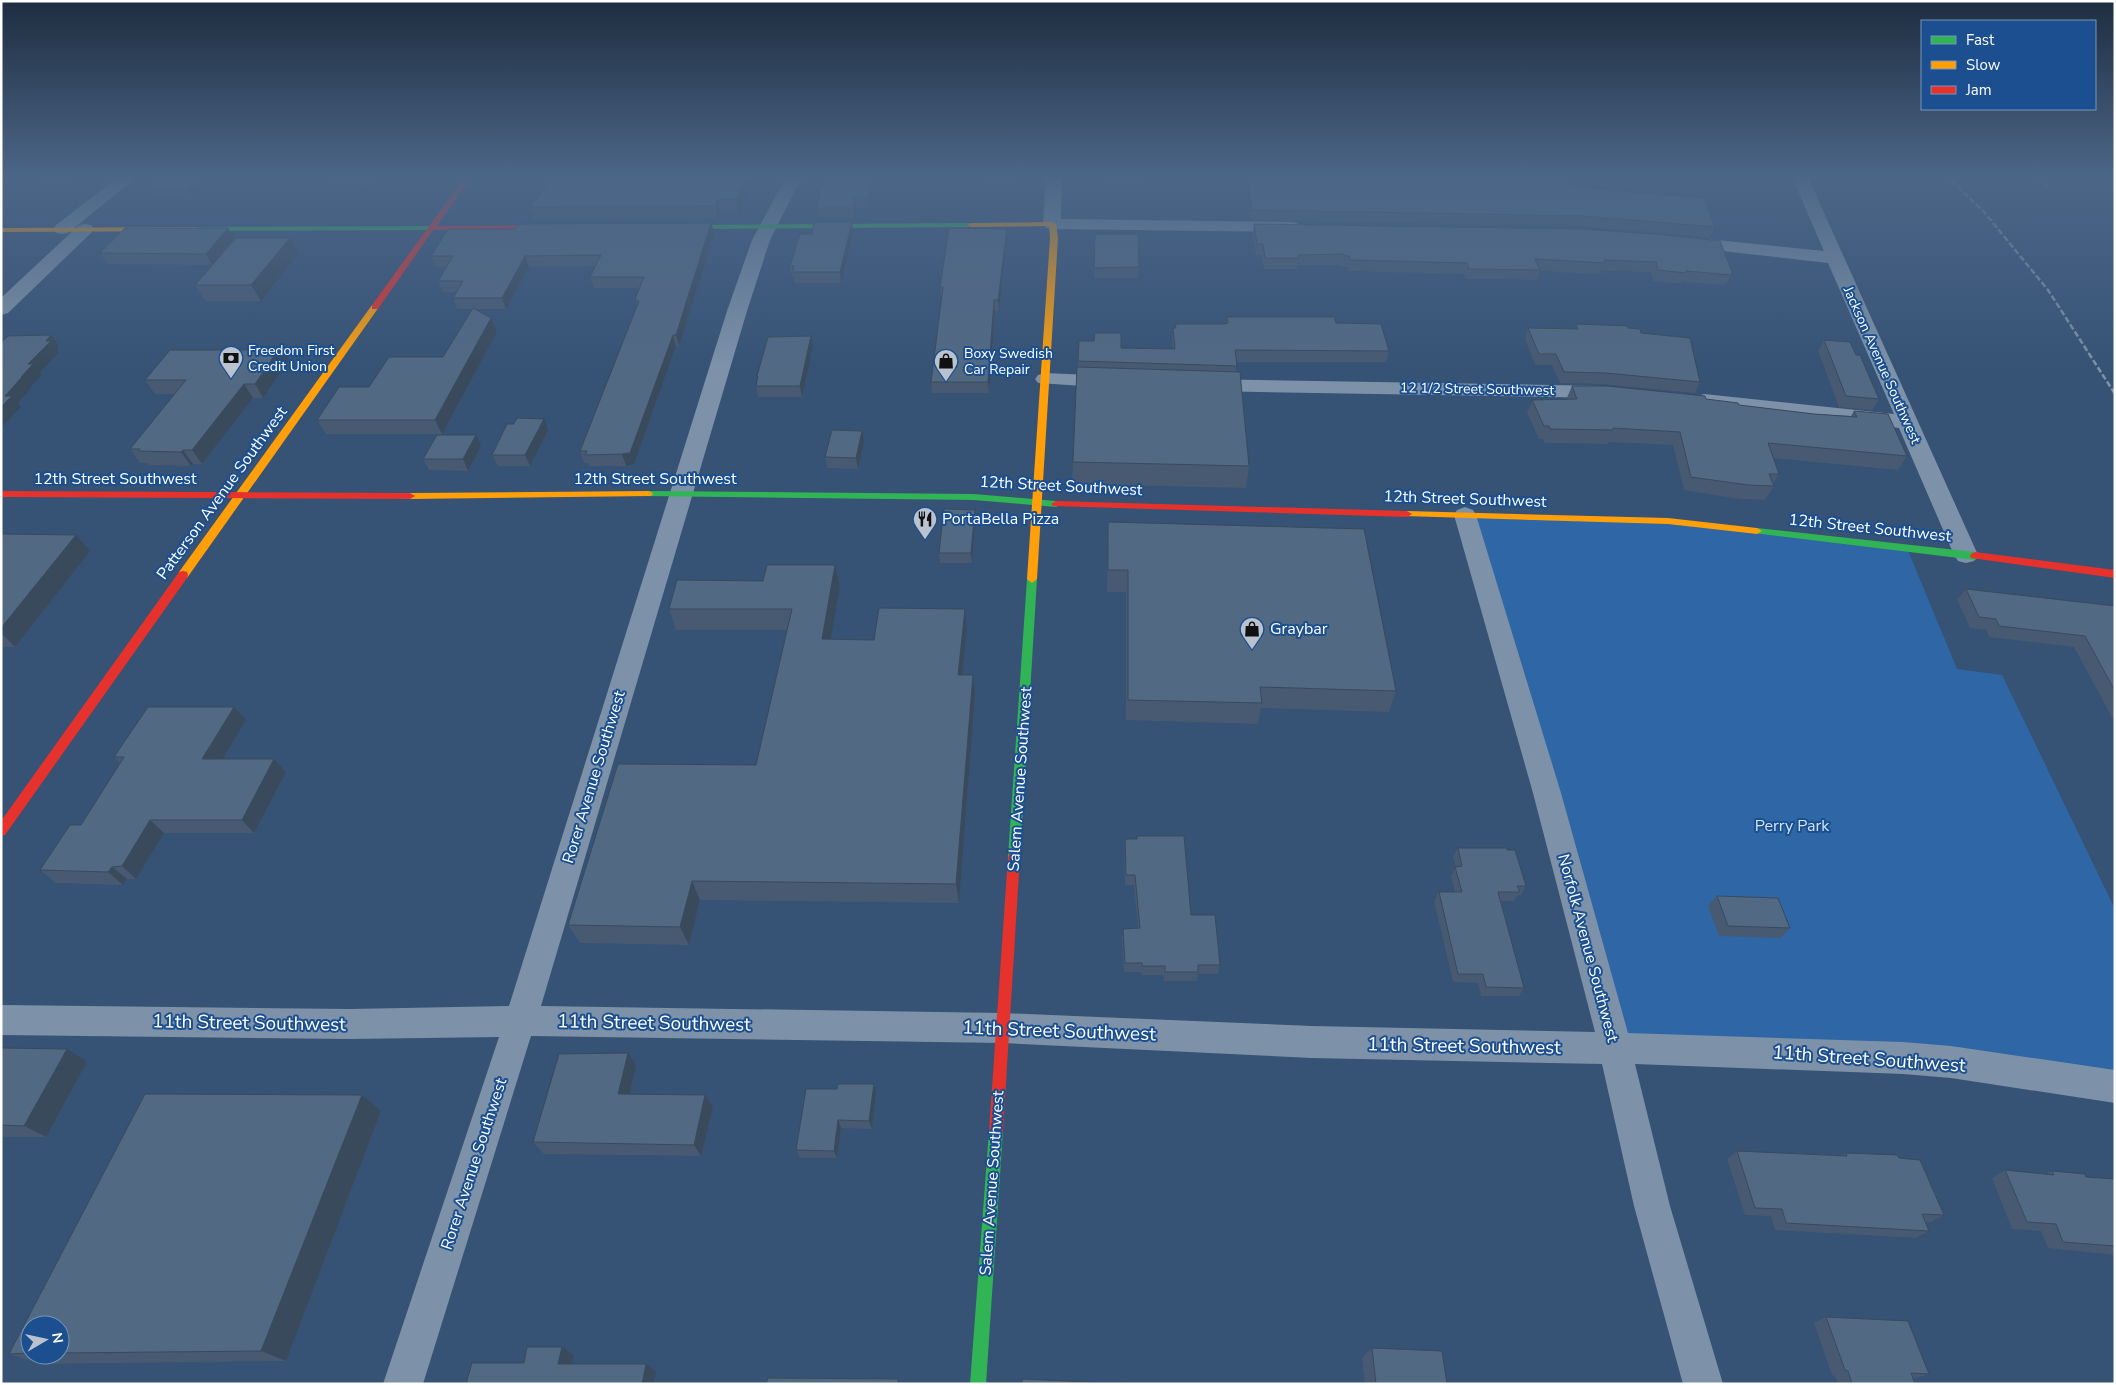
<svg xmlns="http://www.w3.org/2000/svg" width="2116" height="1385" viewBox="0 0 2116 1385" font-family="'Nunito Sans',sans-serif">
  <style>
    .green { fill: #2f66a5 }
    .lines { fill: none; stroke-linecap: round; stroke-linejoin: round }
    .street { fill: #7d92a8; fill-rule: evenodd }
    .fast { fill: #30b455; fill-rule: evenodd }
    .slow { fill: #ff9f0a; fill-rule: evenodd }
    .jam { fill: #e5322d; fill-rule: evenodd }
    .rail { stroke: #7e92a7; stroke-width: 2.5; stroke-dasharray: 6 2.5; stroke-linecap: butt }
    .wall { fill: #475a72; fill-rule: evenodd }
    .shaded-wall { fill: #394a5c }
    .building { fill: #526984; stroke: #394a5c }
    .labels { text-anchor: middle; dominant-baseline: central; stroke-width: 4; stroke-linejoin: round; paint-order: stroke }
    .far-poi-label { font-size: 14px; fill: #fff; stroke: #1b4f8f; text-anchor: start }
    .far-street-label { font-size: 14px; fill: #fff; stroke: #1b4f8f }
    .street-label { font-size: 16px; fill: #fff; stroke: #1b4f8f }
    .poi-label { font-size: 16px; fill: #fff; stroke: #1b4f8f; text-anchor: start }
    .park-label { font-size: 16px; fill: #cfe3fa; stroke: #1b4f8f }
    .near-street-label { font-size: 19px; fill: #fff; stroke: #1b4f8f }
  </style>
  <rect width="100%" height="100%" fill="#365274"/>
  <path class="green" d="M1465 515 1668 521 1907 548 1957 669 2002 675 2115 909V1087L1615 1049Z"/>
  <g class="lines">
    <g class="street">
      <path d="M121 175H139L68 233 62 234 56 233 53 229 56 225Z"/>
      <path d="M787 175H803L770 240 747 311 541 1006 1003 1013 1312 1026 1595 1032 1533 793 1454 515 1457 510 1465 507 1473 510 1476 515 1561 793 1628 1033 1903 1042 1951 1046 2115 1070V1103L1951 1078 1903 1074 1635 1064 1670 1206 1723 1384H1683L1634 1206 1602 1064 1312 1058 1003 1043 531 1036 423 1384H383L499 1037 350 1039 1 1035V1005L350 1009 509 1006 727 311 752 240Z"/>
      <path d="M1046 175H1062L1061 219 1291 222 1297 223 1300 227 1297 231 1291 232 1052 229 1046 228 1043 224Z"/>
      <path d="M1791 175H1807L1978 555 1974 561 1966 563 1958 561 1954 555 1899 428 1704 406 1697 404 1694 400 1697 396 1704 394 1894 414 1828 263 1687 247 1681 246 1678 242 1681 238 1687 237 1824 251Z"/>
      <path d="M85 224 91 225 94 229 91 233 8 313 1 315V298L79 225Z"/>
      <path d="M1045 373 1113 376 1120 378 1123 382 1120 386 1113 388 1038 383 1035 379 1038 375Z"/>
      <path d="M1204 379 1605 386 1612 388 1615 392 1612 396 1605 398 1204 391 1197 389 1194 385 1197 381Z"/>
    </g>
    <g class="fast">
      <path d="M971 223 975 225 974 227 675 229 671 227 675 225Z"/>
      <path d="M432 226 436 228 435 230 194 231 190 229 194 227Z"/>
      <path d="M648 491 974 494 1056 501 1061 504 1056 507 974 500 645 496 643 494 645 492Z"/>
      <path d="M1757 528 1975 552 1980 556 1975 560 1753 533 1752 531 1753 529Z"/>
      <path d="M1032 575 1037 579 1020 857 1018 861 1014 862 1010 861 1008 857 1027 579Z"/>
      <path d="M996 1124 1001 1126 1003 1131 986 1384H970L989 1131 991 1126Z"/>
    </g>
    <g class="slow">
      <path d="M1052 222 1056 224 1058 238 1037 579 1032 583 1027 579 1050 238 1049 226 971 227 967 225 971 223Z"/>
      <path d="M197 227V231H194L1 232V228Z"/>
      <path d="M372 305 379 307 187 578H179L178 575 179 572Z"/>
      <path d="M648 491 651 492 653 494 651 496 410 499 405 496 410 493Z"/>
      <path d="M1407 511 1668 518 1757 528 1762 531 1757 534 1668 524 1404 516 1402 514 1404 512Z"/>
    </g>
    <g class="jam">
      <path d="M466 175H473L437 226 555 225 559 227 555 229 433 230 378 309H372V305Z"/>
      <path d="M1 491 410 493 415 496 410 499 1 497Z"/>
      <path d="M1056 501 1407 511 1412 514 1407 517 1053 506 1051 504Z"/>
      <path d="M1975 552 2115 570V578L1971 558 1970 556 1971 554Z"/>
      <path d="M183 571 187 572 188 575 187 578 5 835 1 836V821L179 572Z"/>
      <path d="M1014 852 1018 853 1020 857 1003 1131 1001 1136 996 1138 991 1136 989 1131 1008 857 1010 853Z"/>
    </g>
    <g class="rail">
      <path d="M1945 175 1984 212 2048 290 2115 394"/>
      <path d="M2038 175 2047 187"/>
    </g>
  </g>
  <g class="wall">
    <path d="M15 175H84L75 181 17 177Z"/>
    <path d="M165 175H223L194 199 157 198 150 187Z"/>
    <path d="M327 175H389L380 184 375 183 373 186 331 184Z"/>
    <path d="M555 175H610L607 178 665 180 696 178 698 175H757L738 212 720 213 718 219 534 220 530 207Z"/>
    <rect x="981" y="175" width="34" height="6"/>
    <path d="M1103 175H1140L1139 185H1103Z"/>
    <path d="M1247 175 1389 178 1420 181 1571 187 1715 227 1710 237 1578 226 1251 220 1246 184Z"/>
    <path d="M872 185 870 207 856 208 855 218H818L817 208Z"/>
    <path d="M711 223 714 234 679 346H676L634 464 626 466H590L588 463H584L580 451 637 305 635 299 640 288H594L590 277 596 266 529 267 506 309H476L497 332 442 434H326L317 420 369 387 443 357 472 309H457L453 298 456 292H443L438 281 447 267H436L431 256 515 229Z"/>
    <path d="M1254 224 1582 229 1731 275 1726 285 1682 282 1681 284 1653 281 1651 272 1602 271 1601 274 1540 271 1537 280 1466 279 1464 274 1348 271 1347 267H1342V265H1298L1297 269H1264L1261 255H1256L1253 234Z"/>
    <path d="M1007 229V240L999 311H995L989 393H932L931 382 942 298H941L940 287Z"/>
    <path d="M853 233 841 283H795L793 277H792L790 266 812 234Z"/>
    <path d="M1095 234 1139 267 1138 278H1094Z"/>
    <path d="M290 238 298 254 261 301H205L195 285 212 265 107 264 100 253 234 239Z"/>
    <path d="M1227 317 1336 323 1389 351 1386 362H1236V372L1249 466 1246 488 1072 484 1073 462 1079 341 1121 348 1173 349 1172 339 1173 328H1175V324H1226Z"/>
    <path d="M1576 324 1628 328 1641 333 1700 382 1695 393 1601 384 1560 383 1552 365H1535L1525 339 1528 328 1575 329Z"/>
    <path d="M1824 340 1856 355 1879 399 1872 410 1839 407 1818 351Z"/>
    <path d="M281 346 289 360 263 398H253L202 464H193L191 466 149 465 147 463H140L130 449 175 394H155L145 380 247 350Z"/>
    <path d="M813 347 802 397H758L756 386 758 380 757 376Z"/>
    <path d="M1572 386 1706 399 1739 405 1814 414 1851 416 1854 411 1907 456 1898 470 1773 458 1779 474 1773 484 1774 486 1765 500 1740 499 1684 490 1673 445 1608 442 1607 444 1545 443 1543 439H1539L1527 413 1532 400H1566Z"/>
    <path d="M548 430 530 466H498L492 455Z"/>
    <path d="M476 435 481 446 468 471 429 470 423 459Z"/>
    <path d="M864 442 858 469 827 468 825 457Z"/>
    <path d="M975 510V520L972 563H940L939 553Z"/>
    <path d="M1108 522 1396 691 1389 712 1261 708 1258 724 1126 720V592H1107Z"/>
    <path d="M1 534 90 551 15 647H1Z"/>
    <path d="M835 565 840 586 830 639 874 640 965 609 967 630 962 675H973L975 696 959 903 700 900 689 945 580 943 568 925 756 765 787 630H676L669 609 763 581Z"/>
    <path d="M1966 589 2115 606V723L2074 647 1989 637 1986 630 1970 628 1957 600Z"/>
    <path d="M246 720 223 759H274L286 772 254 833H164L136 879H127L123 885 56 883 40 870 81 825 120 763 114 757Z"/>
    <path d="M1125 839 1191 915 1220 965 1218 974H1198L1197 981H1164L1163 975H1141V972H1124L1122 938 1123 929 1138 928 1134 885H1125L1124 849Z"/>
    <path d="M1458 848 1507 850 1526 886 1521 895H1518L1514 901H1501L1524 988 1519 996H1481L1478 983 1453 982 1434 901 1439 892H1455L1451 876 1456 867 1453 857Z"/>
    <path d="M1717 896 1790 928 1781 938 1719 936 1708 906Z"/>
    <path d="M1 1048 87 1062 46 1137H1Z"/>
    <path d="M636 1066 630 1094 713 1107 701 1156 544 1154 533 1142Z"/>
    <path d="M874 1084 876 1092 872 1129 841 1128 837 1158H800L796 1150 837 1089Z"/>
    <path d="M145 1094 362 1095 381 1111 286 1361 41 1364 9 1354ZM30 1325H60V1355H30Z"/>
    <path d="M1737 1151 1842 1155 1846 1153 1899 1158 1944 1215 1931 1222H1925L1929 1231 1916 1238 1775 1230 1771 1216 1745 1215 1727 1159Z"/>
    <path d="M2005 1170 2047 1174 2052 1171 2086 1177 2115 1179V1255L2048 1248 2041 1231 2012 1229 1992 1178Z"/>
    <path d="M1826 1317 1929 1374 1913 1379 1915 1384H1838L1835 1376 1832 1375 1814 1323Z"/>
    <path d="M1372 1348 1447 1384H1365L1362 1358Z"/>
  </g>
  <g class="shaded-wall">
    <path d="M71 175H84L75 181Z"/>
    <path d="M205 175H223L194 199 188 189Z"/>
    <path d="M369 175H371L375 183 373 186Z"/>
    <path d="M376 175H389L380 184Z"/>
    <path d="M597 175H610L599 190 595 177Z"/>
    <path d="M748 175H757L738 212 736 199Z"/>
    <path d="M871 175H876L872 185 870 207 868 197Z"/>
    <path d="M854 197 856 208 855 218 854 208Z"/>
    <path d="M717 200 720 213 718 219 716 206Z"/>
    <path d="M852 222 853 233 841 283 840 272Z"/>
    <path d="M711 223 714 234 679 346 676 335Z"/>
    <path d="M228 228 234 239 212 265 206 254Z"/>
    <path d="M1007 229V240L999 311 998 300Z"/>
    <path d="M290 238 298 254 261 301 251 285Z"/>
    <path d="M525 256 529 267 506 309 502 298Z"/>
    <path d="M994 300 995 311 989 393 988 382Z"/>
    <path d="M491 318 497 332 442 434 435 420Z"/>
    <path d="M51 335 59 346 57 349 59 352 40 372 42 375 30 387 31 388 18 403 21 407 1 428V407L5 396 21 377 28 364Z"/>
    <path d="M673 335 676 346 634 464 626 466 622 454Z"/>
    <path d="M811 336 813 347 802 397 800 386Z"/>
    <path d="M281 346 289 360 263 398 255 384Z"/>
    <path d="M244 384 253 398 202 464 192 450Z"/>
    <path d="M544 419 548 430 530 466 525 455Z"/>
    <path d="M862 431 864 442 858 469 856 458Z"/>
    <path d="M476 435 481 446 468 471 463 459Z"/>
    <path d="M183 450 193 464 191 466 181 452Z"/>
    <path d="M975 510V520L972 563 971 553Z"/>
    <path d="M76 535 90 551 15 647 1 633V628Z"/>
    <path d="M835 565 840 586 827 660 822 639Z"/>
    <path d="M965 609 967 630 960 695 958 675Z"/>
    <path d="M973 675 975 696 959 903 956 884Z"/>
    <path d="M234 707 246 720 215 772 202 759Z"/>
    <path d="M274 759 286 772 254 833 242 820Z"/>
    <path d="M150 820 164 833 136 879 122 866Z"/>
    <path d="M112 867 127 879 123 885 108 872Z"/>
    <path d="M692 881 700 900 689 945 680 927Z"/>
    <path d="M67 1049 87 1062 46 1137 24 1126Z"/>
    <path d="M628 1053 636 1066 627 1106 618 1094Z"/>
    <path d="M874 1084 876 1092 872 1129 869 1121Z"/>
    <path d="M362 1095 381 1111 286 1361 261 1351Z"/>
    <path d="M705 1095 713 1107 701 1156 694 1145Z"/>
    <path d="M838 1120 841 1128 837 1158 834 1151Z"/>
    <path d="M562 1347 574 1355 570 1371 558 1364Z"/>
    <path d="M646 1364 656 1371 653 1384H642Z"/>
  </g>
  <g class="building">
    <path d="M165 175H205L188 189 150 187Z"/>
    <path d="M555 175H597L595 177 665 180 667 177 696 178 698 175H748L736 199 717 200 716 206 530 207Z"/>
    <path d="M827 175H871L868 197H854V208H817L821 187 825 186Z"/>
    <path d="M1103 175H1140V178L1103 177Z"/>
    <path d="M1247 175H1388L1389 178H1420V181L1568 182 1571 187 1704 198 1715 227 1582 216 1252 210Z"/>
    <path d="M814 222H852L840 272H793L794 266H790L800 234H812Z"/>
    <path d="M711 223 676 335H673L630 453 622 454 585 455 587 451H580L639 301 635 299 644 277H590L601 255 525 256 502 298H453L463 281H438L453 256H431L448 229H515L519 224Z"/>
    <path d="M1254 224 1582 229 1666 235 1720 241 1732 272 1731 275 1686 271V273L1658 270 1656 262 1604 260 1605 263 1535 259 1540 270 1469 269 1467 263 1350 260 1349 256H1345L1344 254 1298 255 1299 258H1265L1263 244H1257Z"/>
    <path d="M125 228H228L206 254 100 253Z"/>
    <path d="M949 228 1007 229 998 300H994L988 382H931L943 287H940Z"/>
    <path d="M1095 234H1138L1139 267 1094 268Z"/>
    <path d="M236 238H290L251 285H195Z"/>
    <path d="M473 308 491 318 435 420H317L339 387H369L389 357H443Z"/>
    <path d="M1227 317H1334L1336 323 1381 324 1389 351 1235 350 1237 366 1078 361 1079 341H1094L1095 333H1121V348L1175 349 1173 328H1176L1175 324H1224L1228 323Z"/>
    <path d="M1576 324 1628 326V328L1640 329 1641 333 1690 338 1700 382 1606 373 1564 372 1556 354H1539L1528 328 1578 329Z"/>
    <path d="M51 335 46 341H51L28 364H33L21 377H22L5 396H12L1 407V343L8 336Z"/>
    <path d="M811 336 800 386H756L758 376H757L768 337Z"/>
    <path d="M1824 340 1850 342 1856 355H1860L1879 399 1846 396Z"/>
    <path d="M281 346 255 384H244L192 450H183L181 452 138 451 140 449H130L186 380H145L170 350H247L249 347Z"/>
    <path d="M1077 367 1240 372 1249 466 1073 462Z"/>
    <path d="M1572 386H1607L1705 396 1706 399 1738 403 1739 405 1814 414 1857 417 1854 411 1888 414 1907 456 1768 443 1779 474H1769L1774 486 1748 485 1691 477 1680 432 1613 428V430L1550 429 1549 426H1544L1532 400 1577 399Z"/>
    <path d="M517 418 544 419 525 455H492L507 424H514Z"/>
    <path d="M832 430 862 431 856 458 825 457Z"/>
    <path d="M437 435H476L463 459H423Z"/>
    <path d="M944 509 975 510 971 553H939Z"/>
    <path d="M1108 522 1364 529 1396 691 1260 687 1262 703 1128 700V570H1108Z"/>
    <path d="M1 534 76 535 1 628Z"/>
    <path d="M767 565H835L822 639 874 640 879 608 965 609 958 675H973L956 884 692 881 680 927 568 925 618 764 756 765 792 609H669L677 580 763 581Z"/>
    <path d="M1966 589 2115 606V691L2085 636 1999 626 1996 619 1979 617Z"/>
    <path d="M148 707H234L202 759H274L242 820H150L122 866 112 867 108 872 40 870 70 825H81L124 757H114Z"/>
    <path d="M1137 836H1184L1191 915H1215L1220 965H1198V972H1165V966H1142V963H1125L1123 929 1140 928 1135 875H1126L1125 839H1137Z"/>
    <path d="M1458 848H1507V850H1515L1526 886H1517L1520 892H1498L1524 988 1486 987 1483 974H1458L1439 892H1462L1455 867 1462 866Z"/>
    <path d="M1717 896 1778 898 1790 928 1728 926Z"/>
    <path d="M1 1048 67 1049 24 1126 1 1125Z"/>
    <path d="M628 1053 618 1094 705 1095 694 1145 533 1142 559 1054Z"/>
    <path d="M838 1084H874L869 1121 838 1120 834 1151 796 1150 806 1089H837Z"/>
    <path d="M145 1094 362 1095 261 1351 60 1353V1325H30V1353L9 1354Z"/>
    <path d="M1737 1151 1847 1156 1846 1153 1897 1155 1899 1158 1920 1160 1944 1215 1922 1214 1929 1231 1786 1223 1782 1209 1755 1208Z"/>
    <path d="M2005 1170 2054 1175 2052 1171 2085 1174 2086 1177 2115 1179V1246L2063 1242 2056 1224 2027 1222Z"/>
    <path d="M1826 1317 1908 1321 1929 1374 1911 1373 1915 1384H1852L1848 1371 1845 1370Z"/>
    <path d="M527 1347H562L558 1364H646L642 1384H466L472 1363H524Z"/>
    <path d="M1372 1348 1442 1351 1447 1384H1376Z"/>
    <path d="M768 1378 898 1379V1384H766Z"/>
    <path d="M1022 1379 1133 1384H1022Z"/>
  </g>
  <linearGradient id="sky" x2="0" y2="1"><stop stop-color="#1e2d40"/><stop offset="0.48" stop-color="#4c6688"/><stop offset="1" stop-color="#4c6688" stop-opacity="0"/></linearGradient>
  <rect width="2116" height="368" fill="url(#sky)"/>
  <defs>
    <g id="bank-pin" transform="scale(1.25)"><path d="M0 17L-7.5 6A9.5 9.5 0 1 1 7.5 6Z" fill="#b9c2ce" stroke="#1b4f8f"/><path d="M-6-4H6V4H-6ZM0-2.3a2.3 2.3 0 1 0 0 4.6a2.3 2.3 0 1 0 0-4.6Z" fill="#111"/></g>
    <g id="shop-pin" transform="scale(1.25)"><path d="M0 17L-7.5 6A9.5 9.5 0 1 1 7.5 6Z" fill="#b9c2ce" stroke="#1b4f8f"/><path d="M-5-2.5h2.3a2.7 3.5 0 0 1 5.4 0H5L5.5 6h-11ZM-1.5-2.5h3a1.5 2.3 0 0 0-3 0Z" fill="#111"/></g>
    <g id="restaurant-pin" transform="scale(1.25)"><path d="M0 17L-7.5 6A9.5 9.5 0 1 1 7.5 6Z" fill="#b9c2ce" stroke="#1b4f8f"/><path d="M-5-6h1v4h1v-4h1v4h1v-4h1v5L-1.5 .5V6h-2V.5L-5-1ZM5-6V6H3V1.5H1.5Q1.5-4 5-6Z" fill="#111"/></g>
  </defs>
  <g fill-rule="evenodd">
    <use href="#bank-pin" x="231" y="358"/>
    <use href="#shop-pin" x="946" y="361"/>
    <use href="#restaurant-pin" x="925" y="519"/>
    <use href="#shop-pin" x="1252" y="629"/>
  </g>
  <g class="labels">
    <g class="far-poi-label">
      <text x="248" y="350">Freedom First<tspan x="248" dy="16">Credit Union</tspan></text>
      <text x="964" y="353">Boxy Swedish<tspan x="964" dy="16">Car Repair</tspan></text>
    </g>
    <g class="far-street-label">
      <text transform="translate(1882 365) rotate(66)">Jackson Avenue Southwest</text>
      <text transform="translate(1477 389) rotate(1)">12 1/2 Street Southwest</text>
    </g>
    <g class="street-label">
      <text x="115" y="479">12th Street Southwest</text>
      <text x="655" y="479">12th Street Southwest</text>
      <text transform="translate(1061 486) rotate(3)">12th Street Southwest</text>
      <text transform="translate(222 493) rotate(-54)">Patterson Avenue Southwest</text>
      <text transform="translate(1465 499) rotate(2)">12th Street Southwest</text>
      <text transform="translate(1870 528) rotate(6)">12th Street Southwest</text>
      <text transform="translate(594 777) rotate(-73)">Rorer Avenue Southwest</text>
      <text transform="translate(1020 779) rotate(-86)">Salem Avenue Southwest</text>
      <text transform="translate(1588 948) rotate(75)">Norfolk Avenue Southwest</text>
      <text transform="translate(474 1164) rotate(-72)">Rorer Avenue Southwest</text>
      <text transform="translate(992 1183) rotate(-86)">Salem Avenue Southwest</text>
    </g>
    <g class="poi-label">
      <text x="942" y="519">PortaBella Pizza</text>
      <text x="1270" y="629">Graybar</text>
    </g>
    <g class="park-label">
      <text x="1792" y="826">Perry Park</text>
    </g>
    <g class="near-street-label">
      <text transform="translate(249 1023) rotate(1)">11th Street Southwest</text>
      <text transform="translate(654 1023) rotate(1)">11th Street Southwest</text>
      <text transform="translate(1059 1031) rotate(2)">11th Street Southwest</text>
      <text transform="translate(1464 1046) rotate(1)">11th Street Southwest</text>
      <text transform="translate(1869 1059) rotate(4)">11th Street Southwest</text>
    </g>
  </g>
  <rect width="2116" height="1385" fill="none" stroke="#ffffff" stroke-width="5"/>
  <rect x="1921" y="20" width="175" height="90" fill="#1b4f8f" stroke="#7695bc"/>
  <rect x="1931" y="36" width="25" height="8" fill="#30b455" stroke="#7695bc"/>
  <text x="1966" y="45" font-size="15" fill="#ffffff">Fast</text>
  <rect x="1931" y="61" width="25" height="8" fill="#ff9f0a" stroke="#7695bc"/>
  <text x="1966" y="70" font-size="15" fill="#ffffff">Slow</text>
  <rect x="1931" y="86" width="25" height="8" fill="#e5322d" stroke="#7695bc"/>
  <text x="1966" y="95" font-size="15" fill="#ffffff">Jam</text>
  <g transform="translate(45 1340) rotate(81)"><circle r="24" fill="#1b4f8f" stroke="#7695bc"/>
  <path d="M0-4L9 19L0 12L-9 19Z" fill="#b9c2ce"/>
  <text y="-8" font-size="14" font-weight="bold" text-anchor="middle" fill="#ffffff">N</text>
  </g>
</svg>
